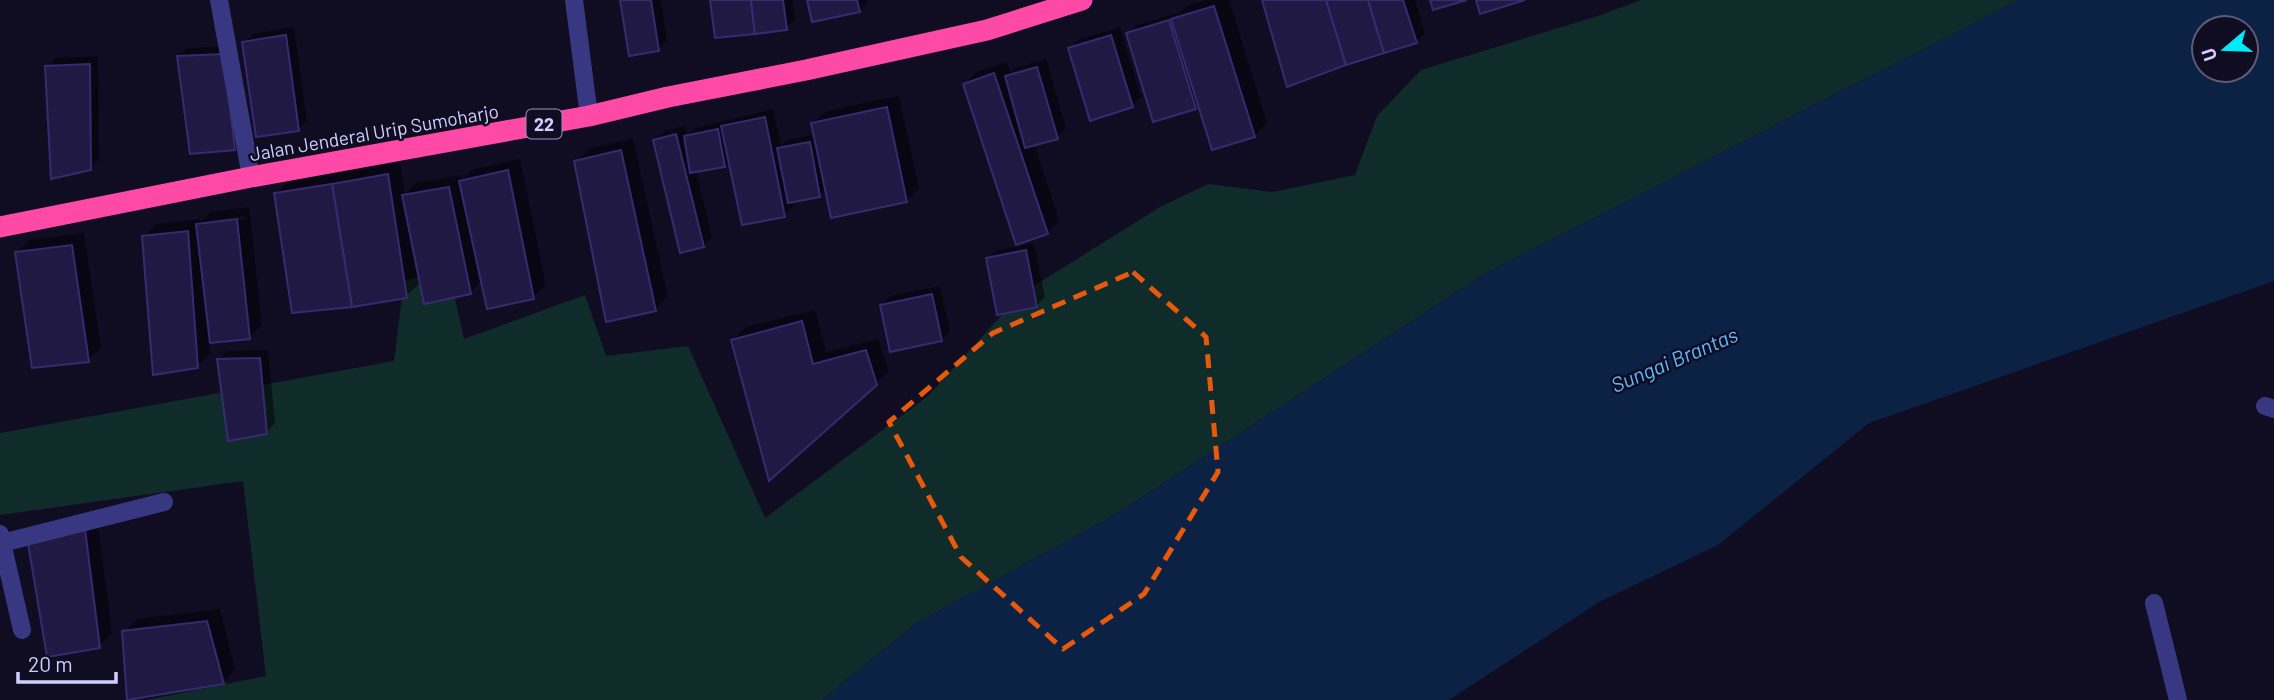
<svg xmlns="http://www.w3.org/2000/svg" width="2274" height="700" viewBox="0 0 2274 700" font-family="Barlow,sans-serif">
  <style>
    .green { fill: #102c2a }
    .water { fill: #0b2244; fill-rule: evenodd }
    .shadow { fill: #0007; fill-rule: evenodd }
    .building { fill: #201943; stroke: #362b70; stroke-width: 2 }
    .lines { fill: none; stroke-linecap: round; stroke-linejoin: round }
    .minor { stroke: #383882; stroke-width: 18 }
    .highway { stroke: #ff49a7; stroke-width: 21 }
    .marked { fill: none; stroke: #e8590c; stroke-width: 5; stroke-dasharray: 14 9; stroke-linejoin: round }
    .labels { text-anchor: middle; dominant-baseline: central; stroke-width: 5; stroke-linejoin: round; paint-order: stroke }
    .shield { fill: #100d22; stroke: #9894bd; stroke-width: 2 }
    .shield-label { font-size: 18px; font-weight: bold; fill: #d2ceff }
    .street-label { font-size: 19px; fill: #d2ceff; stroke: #100d22 }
    .water-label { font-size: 21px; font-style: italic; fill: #5cbaff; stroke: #100d22 }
  </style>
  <rect width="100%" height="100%" fill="#100d22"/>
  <path class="green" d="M1641 0H2019L1479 277 1118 513 915 624 822 700H147L266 676 243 481 0 515V433L394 361 404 281 448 268 464 339 585 295 606 356 688 346 765 518 928 396 1021 294 1160 207 1208 184 1273 192 1355 175 1377 116 1421 70 1598 16Z"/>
  <path class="water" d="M2019 0H2274V281L1869 423 1718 545 1599 602 1449 700H822L915 624 1118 513 1479 277ZM2204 28H2246V70H2204Z"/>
  <g class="shadow">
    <path d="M622 0H661L667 41 658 50Z"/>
    <path d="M712 0H792L795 19 786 28Z"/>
    <path d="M809 0H868V2L859 11Z"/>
    <path d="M1207 0H1229L1267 123 1254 136 1199 103 1195 108 1128 34 1137 25 1177 13 1178 15 1186 6Z"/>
    <path d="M1264 0H1415L1425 33 1416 42Z"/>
    <path d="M294 27 307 121 298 130 244 43 253 34Z"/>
    <path d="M1120 27 1141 97 1132 105 1070 49 1078 40Z"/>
    <path d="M233 46 243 139 235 148 178 57 187 48Z"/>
    <path d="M98 56 99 159 90 168 47 67 56 58Z"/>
    <path d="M1046 59 1066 128 1057 137 1034 144 1059 220 1047 233 965 84 978 71 1007 62 1011 73 1015 68Z"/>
    <path d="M899 96 919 188 906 201 826 188 819 195 792 200 793 206 784 215 730 160 724 166 696 171 712 237 703 246 655 140 664 131 685 126 687 135 695 128 773 109 781 146 787 140 815 134 813 123 826 111Z"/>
    <path d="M633 138 668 297 655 309 576 162 588 149Z"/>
    <path d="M520 159 546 285 533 297 482 280 470 293 421 282 406 296 276 194 288 181 400 162 405 194 416 183 461 175 462 180 473 169Z"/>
    <path d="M249 207 262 325 249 337 209 342 210 354 197 366 144 237 156 224 200 219 201 222 210 212ZM246 216V219L209 224V221Z"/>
    <path d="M84 233 101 347 88 360 17 253 29 240Z"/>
    <path d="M1034 243 1045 297 1036 306 988 259 997 250Z"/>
    <path d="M940 286 950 331 941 340 881 305 890 296Z"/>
    <path d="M815 310 826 352 878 339 889 371 876 384 733 340 746 327Z"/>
    <path d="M268 350 275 423 267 432 219 359 227 351Z"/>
    <path d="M97 518 112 633 99 646 29 538Z"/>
    <path d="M220 609 235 670 223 683 124 632 137 619Z"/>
  </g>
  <g class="building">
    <path d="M620 0H651L659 51 629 56Z"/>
    <path d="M710 0H751L755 34 715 38Z"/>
    <path d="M751 0H783L787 30 755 34Z"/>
    <path d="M807 0H857L860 12 812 22Z"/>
    <path d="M1262 0H1326L1346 65 1287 87Z"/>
    <path d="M1326 0H1368L1384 53 1346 65Z"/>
    <path d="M1368 0H1403L1417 43 1384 53Z"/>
    <path d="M1430 0H1467L1433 10Z"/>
    <path d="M1476 0H1525L1480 14Z"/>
    <path d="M1214 6 1255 137 1212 150 1171 19Z"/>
    <path d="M1169 20 1196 109 1153 122 1126 33Z"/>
    <path d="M286 35 299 131 256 137 242 42Z"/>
    <path d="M1111 35 1133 107 1090 121 1068 48Z"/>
    <path d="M224 54 235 150 190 154 177 56Z"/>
    <path d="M90 64 91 170 51 179 45 66Z"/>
    <path d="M1037 67 1058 139 1025 148 1005 76Z"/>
    <path d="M994 73 1048 234 1016 245 963 84Z"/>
    <path d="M887 107 907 202 831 218 811 123Z"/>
    <path d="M765 117 785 217 742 225 721 126Z"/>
    <path d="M718 129 725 167 690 173 684 136Z"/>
    <path d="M676 134 704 247 680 253 653 140Z"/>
    <path d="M810 142 820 197 788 203 777 148Z"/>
    <path d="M621 150 656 311 606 322 574 161Z"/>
    <path d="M508 170 534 299 487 309 459 181Z"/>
    <path d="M388 174 407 298 352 307 332 184Z"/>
    <path d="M332 184 352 307 292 313 274 193Z"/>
    <path d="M449 187 471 294 424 304 402 195Z"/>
    <path d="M237 219 250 339 210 343 196 224Z"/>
    <path d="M188 231 198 368 153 375 142 236Z"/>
    <path d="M72 245 89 362 32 368 15 252Z"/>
    <path d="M1026 250 1037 307 997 315 986 258Z"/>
    <path d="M932 294 942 341 890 352 880 305Z"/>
    <path d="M802 321 813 364 866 350 877 385 769 481 731 340Z"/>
    <path d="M260 358 267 434 228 441 217 359Z"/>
    <path d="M85 529 100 648 47 657 27 537Z"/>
    <path d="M207 621 224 684 127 700 122 631Z"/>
  </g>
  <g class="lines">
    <g class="minor">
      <path d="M219 0 251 177"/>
      <path d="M574 0 589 116"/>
      <path d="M2265 406 2274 409"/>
      <path d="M0 534 22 630"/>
      <path d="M2 543 164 502"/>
      <path d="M2154 603 2178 700"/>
    </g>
    <path class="highway" d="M0 227 251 177 589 116 668 97 806 70 987 30 1082 0"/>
  </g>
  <path class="marked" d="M1133 272 1206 337 1218 472 1144 594 1063 649 961 557 889 422 993 333Z"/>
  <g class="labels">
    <rect class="shield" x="526.5" y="109.5" width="35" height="29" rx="5"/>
    <g class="shield-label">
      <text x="544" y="124">22</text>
    </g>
    <g class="street-label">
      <text transform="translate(374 132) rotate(-10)">Jalan Jenderal Urip Sumoharjo</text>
    </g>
    <g class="water-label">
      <text transform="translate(1674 359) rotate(-23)">Sungai Brantas</text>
    </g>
  </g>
  <g transform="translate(2225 49) rotate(251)"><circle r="33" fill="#100d22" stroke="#5e5a7a" stroke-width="2"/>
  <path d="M0-5L12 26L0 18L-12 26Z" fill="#00eaf9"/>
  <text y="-10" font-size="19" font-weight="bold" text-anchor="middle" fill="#d2ceff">U</text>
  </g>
  <path d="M18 672v10h98v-10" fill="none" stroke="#d2ceff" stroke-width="3.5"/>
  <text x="28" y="672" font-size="21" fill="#d2ceff" stroke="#100d22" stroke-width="5" paint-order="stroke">20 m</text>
</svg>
